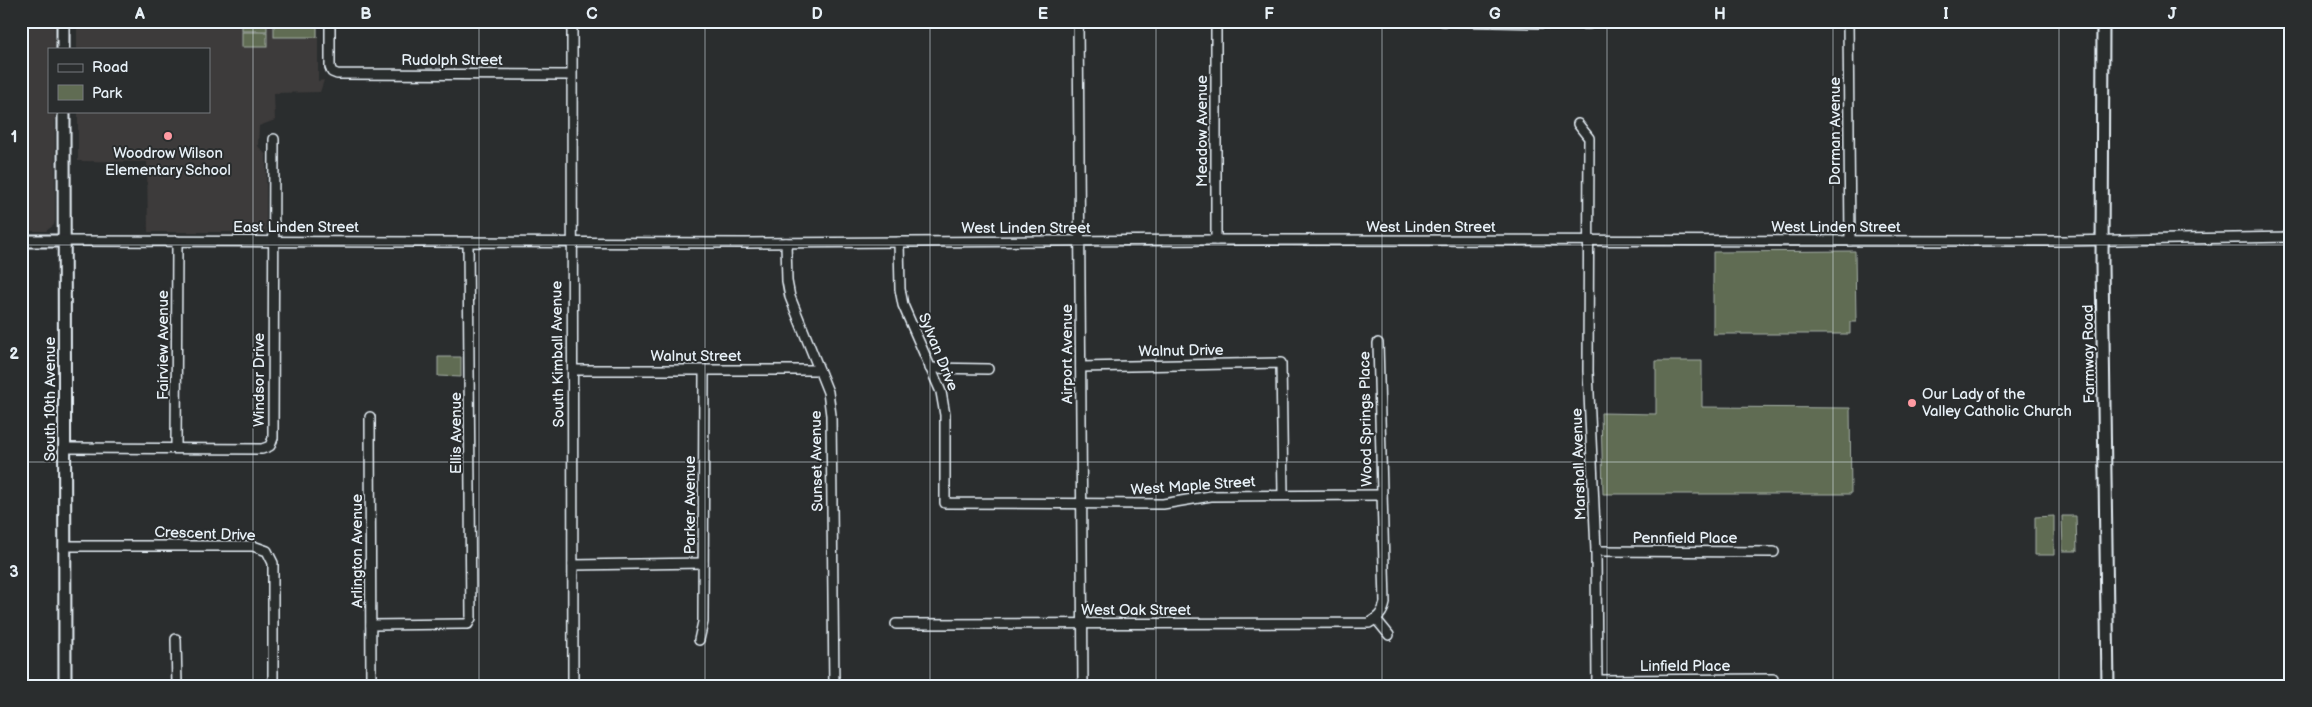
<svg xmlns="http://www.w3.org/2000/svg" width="2312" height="707" viewBox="0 0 2312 707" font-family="'Balsamiq Sans',sans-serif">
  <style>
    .built { fill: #3d3a3a }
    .green { fill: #606c53; stroke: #a4aea6 }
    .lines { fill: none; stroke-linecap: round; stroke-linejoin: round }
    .minor-casing { stroke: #e8f1f8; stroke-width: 12 }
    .major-casing { stroke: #e8f1f8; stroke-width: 15 }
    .minor { stroke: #2a2d2e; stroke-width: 9 }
    .major { stroke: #2a2d2e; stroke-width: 11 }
    .grid { fill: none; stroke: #e8f1f8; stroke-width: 1; stroke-opacity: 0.55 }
    .poi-dot { fill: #ff9aa2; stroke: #2a2d2e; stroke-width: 2 }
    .labels { text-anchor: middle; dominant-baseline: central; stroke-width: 4; stroke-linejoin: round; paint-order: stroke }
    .street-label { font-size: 15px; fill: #e8f1f8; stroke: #2a2d2e }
    .poi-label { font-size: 15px; fill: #e8f1f8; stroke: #2a2d2e }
    .neatline { fill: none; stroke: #e8f1f8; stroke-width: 2 }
    .grid-label { font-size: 16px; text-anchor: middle; font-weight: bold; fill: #e8f1f8 }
  </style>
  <rect width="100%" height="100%" fill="#2a2d2e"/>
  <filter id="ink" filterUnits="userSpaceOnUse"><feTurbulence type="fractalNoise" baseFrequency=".02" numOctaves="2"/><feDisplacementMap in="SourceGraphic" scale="10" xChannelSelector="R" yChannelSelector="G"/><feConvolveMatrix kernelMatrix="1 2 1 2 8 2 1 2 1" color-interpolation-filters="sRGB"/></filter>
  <g filter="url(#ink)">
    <g class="built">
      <path d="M21 21H54L55 49H49V111H55V221L54 225 46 231H24L23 150 21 149Z"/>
      <path d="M77 21H318V81L324 80 320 92 274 93 275 120 259 126 258 146 266 155V232H148L147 162 78 161V111H209V49H77Z"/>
    </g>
    <g class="green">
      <rect x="242" y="21" width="25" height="10"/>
      <rect x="274" y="21" width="43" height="16"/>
      <rect x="242" y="32" width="25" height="15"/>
      <path d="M1855 251 1856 322H1850V334H1713V252Z"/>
      <path d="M438 357H461V377L438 376Z"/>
      <path d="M1656 361H1702V407L1850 408 1851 494H1603L1601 413 1656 414Z"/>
      <path d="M2054 516V555H2035V517Z"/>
      <path d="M2062 516H2076L2077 551H2063Z"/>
    </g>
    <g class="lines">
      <g class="minor-casing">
        <g id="minor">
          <path d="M330 21V67L332 72 337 74 571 75"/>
          <path d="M572 21 573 686"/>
          <path d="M1078 21 1083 686"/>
          <path d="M1216 21V240"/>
          <path d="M1443 21 1589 24"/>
          <path d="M1848 21 1850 241"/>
          <path d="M1578 124 1589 138 1588 371 1596 551 1597 686"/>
          <path d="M65 241 746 243 1216 240 2064 241 2291 237"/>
          <path d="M899 242 900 289 903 305 941 392 945 415V503L1163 504 1211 496 1382 495"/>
          <path d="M786 243 787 281 790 297 828 392 831 415 834 686"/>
          <path d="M1081 367 1281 363 1283 495"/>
          <path d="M930 368 988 369"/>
          <path d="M573 370H819"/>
          <path d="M370 417 371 686"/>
          <path d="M65 448 262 449 270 446 273 438 274 139"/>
          <path d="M176 448 177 241"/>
          <path d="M66 546H253L267 551 273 563V686"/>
          <path d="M1596 551 1774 552"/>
          <path d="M573 565 703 563"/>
          <path d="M1376 619 1389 635"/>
          <path d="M896 624 1369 623C1378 618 1383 613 1385 603L1378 343"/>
          <path d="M371 625 463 624H468L471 618 468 243"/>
          <path d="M176 639 177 686"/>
          <path d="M699 640 703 622 704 370"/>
          <path d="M1597 680 1773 679"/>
        </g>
      </g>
      <g class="major-casing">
        <g id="major">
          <path d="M63 21V49"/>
          <path d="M2103 21 2102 265 2108 686"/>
          <path d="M64 111 65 686"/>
          <path d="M21 241H65"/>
        </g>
      </g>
      <use href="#minor" class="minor"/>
      <use href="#major" class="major"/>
    </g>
  </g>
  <path class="grid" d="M253 21V686M479 21V686M705 21V686M930 21V686M1156 21V686M1382 21V686M1607 21V686M1833 21V686M2059 21V686M21 245H2291M21 462H2291"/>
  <g class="poi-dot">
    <circle cx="168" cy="136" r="5"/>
    <circle cx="1912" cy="403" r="5"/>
  </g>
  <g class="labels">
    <g class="street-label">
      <text x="452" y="60">Rudolph Street</text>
      <text transform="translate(1202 131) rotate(-90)">Meadow Avenue</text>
      <text transform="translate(1835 131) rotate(-90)">Dorman Avenue</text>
      <text x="296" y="227">East Linden Street</text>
      <text x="1431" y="227">West Linden Street</text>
      <text x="1836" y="227">West Linden Street</text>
      <text x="1026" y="228">West Linden Street</text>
      <text transform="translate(163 345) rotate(-90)">Fairview Avenue</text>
      <text transform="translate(1181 351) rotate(-1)">Walnut Drive</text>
      <text transform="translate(938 352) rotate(68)">Sylvan Drive</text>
      <text transform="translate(558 354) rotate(-91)">South Kimball Avenue</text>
      <text transform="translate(1067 354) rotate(-90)">Airport Avenue</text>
      <text transform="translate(2089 354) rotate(-91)">Farmway Road</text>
      <text x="696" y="356">Walnut Street</text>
      <text transform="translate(259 380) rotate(-90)">Windsor Drive</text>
      <text transform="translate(50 399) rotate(-90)">South 10th Avenue</text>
      <text transform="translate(1366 419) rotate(-91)">Wood Springs Place</text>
      <text transform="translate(456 433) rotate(-90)">Ellis Avenue</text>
      <text transform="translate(817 461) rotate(-91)">Sunset Avenue</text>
      <text transform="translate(1579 464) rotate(-92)">Marshall Avenue</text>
      <text transform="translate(1193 486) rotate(-4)">West Maple Street</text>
      <text transform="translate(690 505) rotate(-90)">Parker Avenue</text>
      <text transform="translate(205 534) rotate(2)">Crescent Drive</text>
      <text x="1685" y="538">Pennfield Place</text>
      <text transform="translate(357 551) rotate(-90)">Arlington Avenue</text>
      <text x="1136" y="610">West Oak Street</text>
      <text x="1685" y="666">Linfield Place</text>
    </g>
    <g class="poi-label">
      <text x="168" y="153">Woodrow Wilson<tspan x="168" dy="17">Elementary School</tspan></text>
      <text x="1922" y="394" text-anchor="start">Our Lady of the<tspan x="1922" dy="17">Valley Catholic Church</tspan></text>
    </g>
  </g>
  <rect width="2312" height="707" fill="none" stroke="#2a2d2e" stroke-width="55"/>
  <rect x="48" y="48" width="162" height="65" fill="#2a2d2e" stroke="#767b7f"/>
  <rect x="58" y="64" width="25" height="8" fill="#2a2d2e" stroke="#767b7f"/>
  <text x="92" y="72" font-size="15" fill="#e8f1f8">Road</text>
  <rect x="58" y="85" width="25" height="15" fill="#606c53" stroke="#767b7f"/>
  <text x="92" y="98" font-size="15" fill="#e8f1f8">Park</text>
  <rect x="28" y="28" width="2256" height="652" class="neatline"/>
  <g class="grid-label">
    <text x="140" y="19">A</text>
    <text x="366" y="19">B</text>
    <text x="592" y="19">C</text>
    <text x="817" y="19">D</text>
    <text x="1043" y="19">E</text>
    <text x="1269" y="19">F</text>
    <text x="1495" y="19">G</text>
    <text x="1720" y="19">H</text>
    <text x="1946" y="19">I</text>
    <text x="2172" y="19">J</text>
    <text x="14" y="142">1</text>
    <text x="14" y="359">2</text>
    <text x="14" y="577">3</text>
  </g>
</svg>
